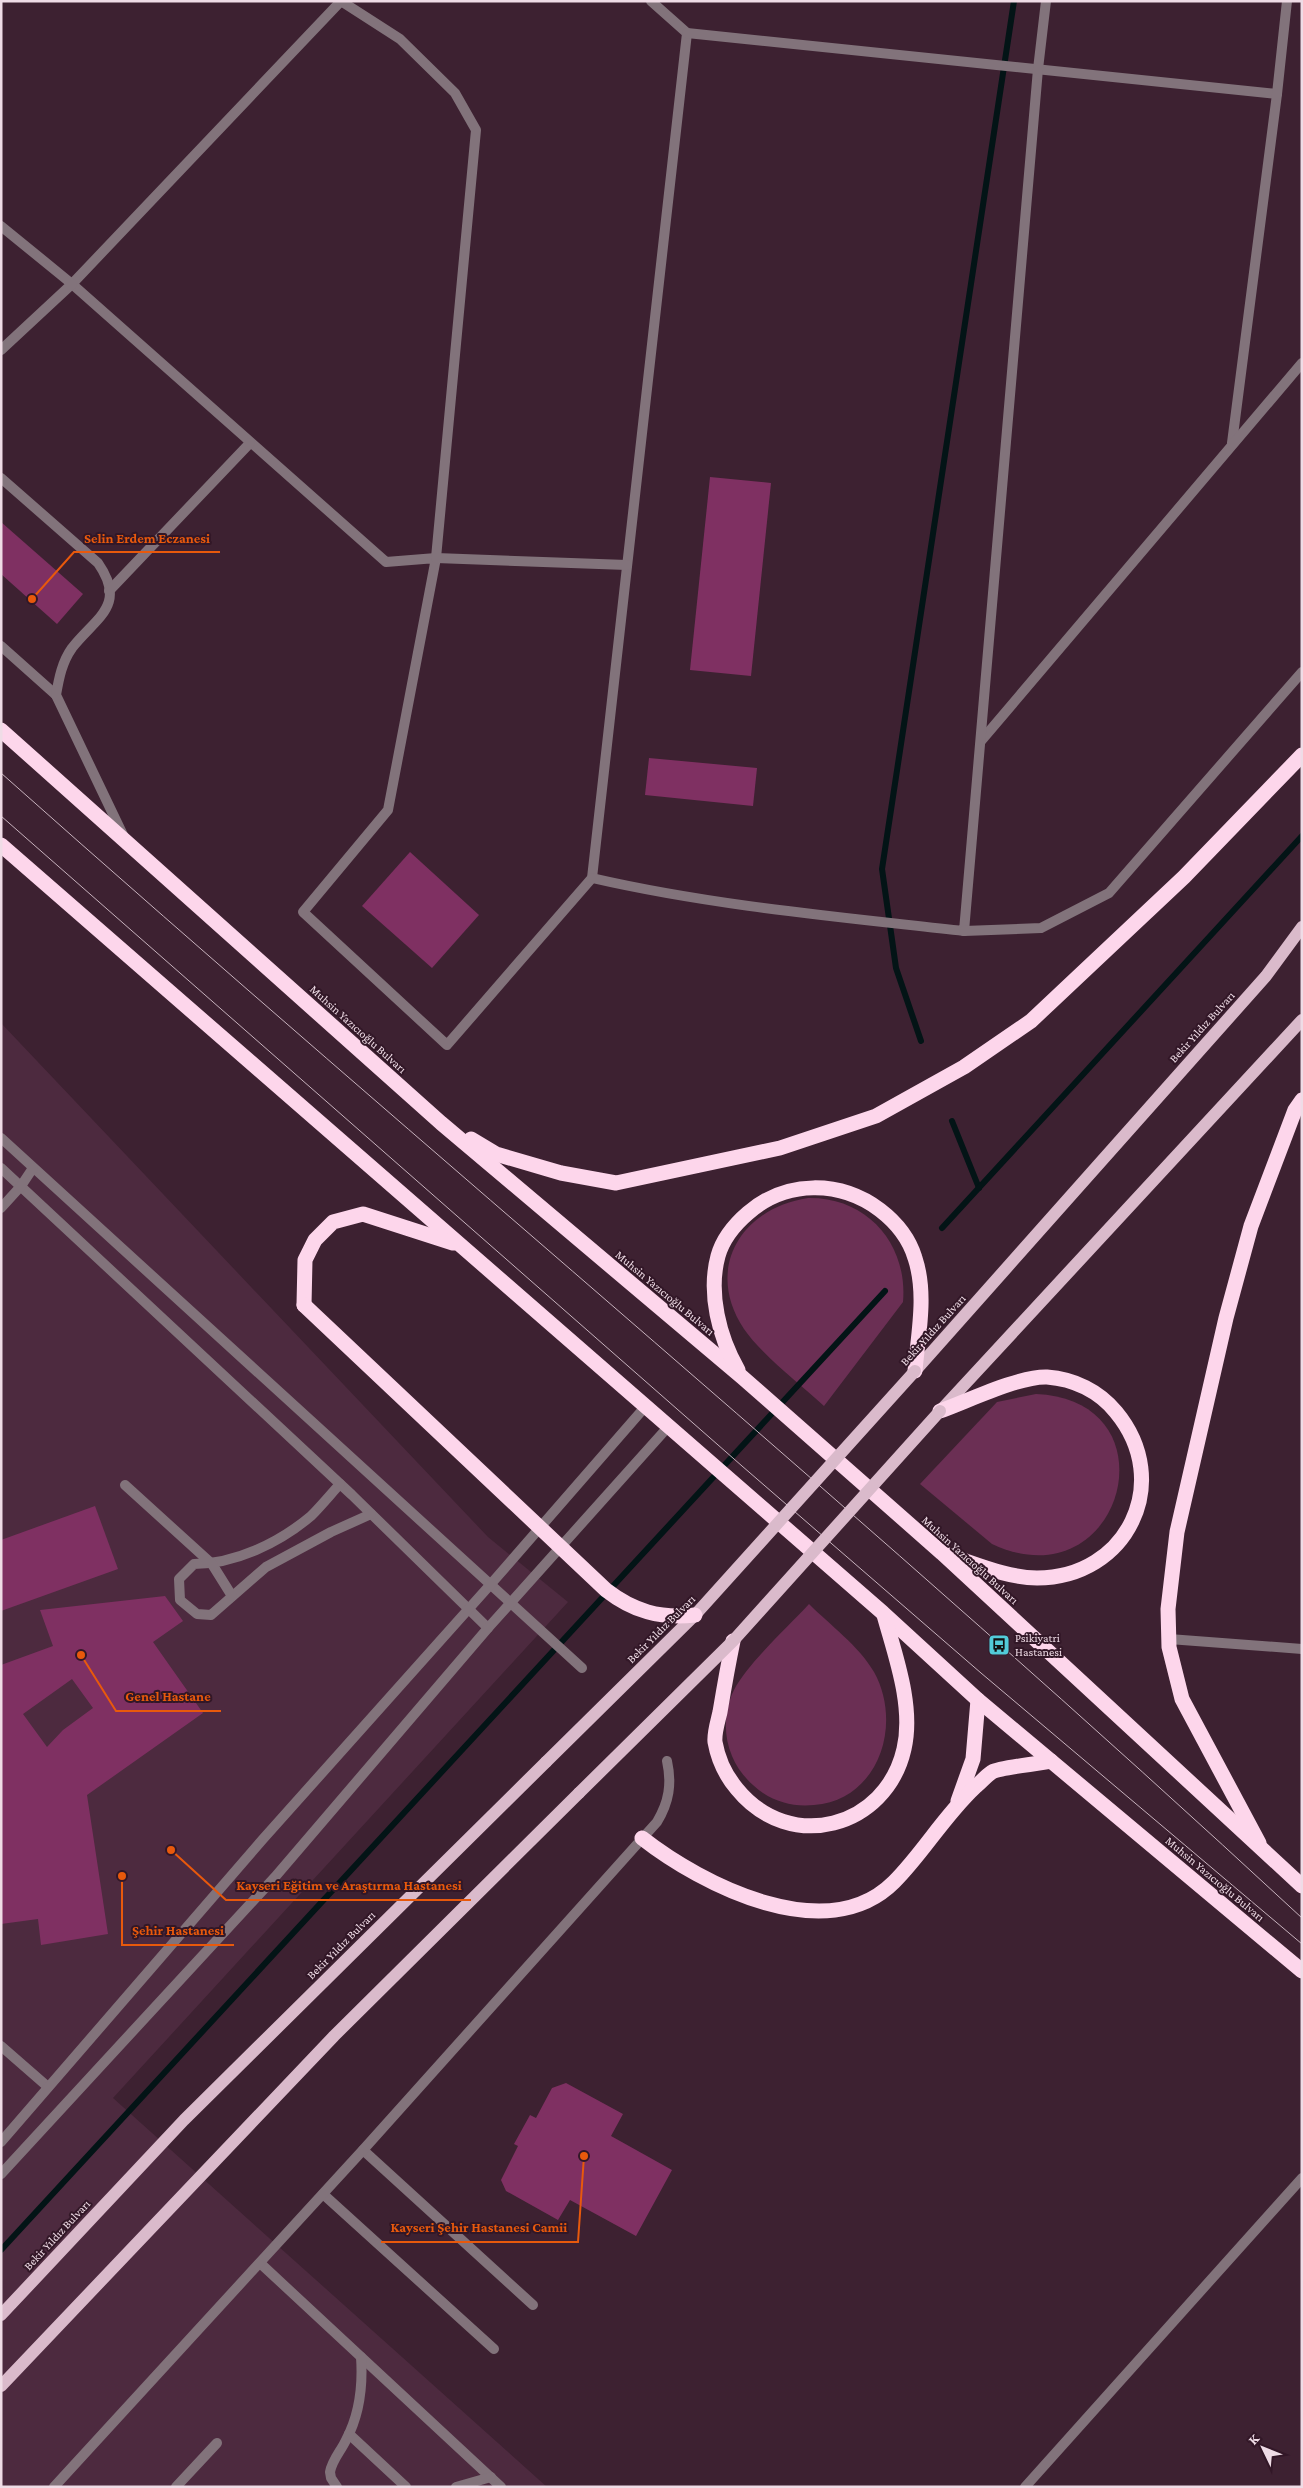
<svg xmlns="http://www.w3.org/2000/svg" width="1303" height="2488" viewBox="0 0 1303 2488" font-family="'Crimson Pro',serif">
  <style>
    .built { fill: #4d2a3f }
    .green { fill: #6b2f54 }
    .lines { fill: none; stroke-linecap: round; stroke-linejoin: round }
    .stream { stroke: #031416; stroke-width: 6 }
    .building { fill: #7f3062; fill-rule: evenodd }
    .lane { stroke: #82737b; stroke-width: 10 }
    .street { stroke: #82737b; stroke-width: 10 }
    .primary { stroke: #dabacb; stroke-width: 12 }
    .highway { stroke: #fdd6eb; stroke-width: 15 }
    .tram { stroke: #c7b2bd; stroke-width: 1 }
    .primary-bridge { stroke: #dabacb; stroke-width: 12 }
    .highway-bridge { stroke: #fdd6eb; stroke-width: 15 }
    .labels { text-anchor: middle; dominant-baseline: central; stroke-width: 4; stroke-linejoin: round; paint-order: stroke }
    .street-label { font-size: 12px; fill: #efdce6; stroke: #321727 }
    .poi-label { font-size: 12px; fill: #efdce6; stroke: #321727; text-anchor: start }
    .leader { fill: none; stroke: #e8590c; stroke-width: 2 }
    .callout-dot { fill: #e8590c; stroke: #321727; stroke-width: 2 }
    .callout-label { font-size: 14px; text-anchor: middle; font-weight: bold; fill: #e8590c; stroke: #321727; stroke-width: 4; stroke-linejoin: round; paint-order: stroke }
  </style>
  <rect width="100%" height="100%" fill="#3d2131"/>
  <path class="built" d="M1 1023 488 1537 568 1602 113 2098 547 2487H1Z"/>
  <g class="green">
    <path d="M808 1198C868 1197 908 1245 903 1302L824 1406C801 1385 761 1354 744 1329 704 1269 741 1208 808 1198Z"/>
    <path d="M1036 1394C1178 1400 1122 1605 992 1544L920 1484 997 1402Z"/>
    <path d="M809 1604C830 1625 859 1646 874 1672 903 1724 879 1800 814 1805 796 1807 778 1803 763 1793 750 1784 738 1771 732 1756 723 1735 724 1710 734 1690 747 1664 788 1627 809 1604Z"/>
  </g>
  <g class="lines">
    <g class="stream">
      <path d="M921 1041 896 968 882 869 1014 1"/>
      <path d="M952 1121 979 1188"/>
      <path d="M942 1228 1302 836"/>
      <path d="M1 2250 885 1291"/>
    </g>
  </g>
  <g class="building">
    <path d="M710 477 771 483 751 676 690 670Z"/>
    <path d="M1 522 83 594 57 624 1 574Z"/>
    <path d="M649 758 757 768 753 806 645 795Z"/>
    <path d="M410 852 479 915 432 968 362 906Z"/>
    <path d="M95 1506 118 1569 1 1611V1540Z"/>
    <path d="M165 1596 183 1621 153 1642 203 1713 87 1795 108 1934 41 1945 38 1919 1 1924V1665L53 1646 40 1610ZM72 1679 93 1708 63 1730 47 1747 23 1714Z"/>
    <path d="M566 2083 623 2114 611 2136 672 2170 636 2236 570 2200 558 2220 506 2191 501 2180 518 2146 514 2144 530 2115 536 2118 552 2088Z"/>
  </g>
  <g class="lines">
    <g class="lane">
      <path d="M1 646 56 695"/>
      <path d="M1 1138 582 1668"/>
      <path d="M1 1168 352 1495 488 1628"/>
      <path d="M1 1208 21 1186 33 1168"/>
      <path d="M340 1484C330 1495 321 1506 311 1516 279 1543 235 1564 194 1564L179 1579 180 1600 197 1614 211 1615 266 1567 331 1532 371 1514"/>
      <path d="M125 1485 212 1564 232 1596"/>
      <path d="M1 2046 48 2087"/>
      <path d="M1 2142 263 1839 490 1585 645 1407"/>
      <path d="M363 2150 533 2305"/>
      <path d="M1 2174 275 1877 488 1628 668 1427"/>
      <path d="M323 2194 494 2349"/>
      <path d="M260 2263 501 2487"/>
      <path d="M349 2434 406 2487"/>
      <path d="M54 2487 363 2150 657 1822C669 1802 672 1784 667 1761"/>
      <path d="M176 2487 217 2443"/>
      <path d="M337 2487 331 2478 330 2472C332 2460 341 2451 346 2440 360 2414 363 2386 361 2357"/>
      <path d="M456 2487 491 2477"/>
    </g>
    <g class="street">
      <path d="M341 1 72 284 386 562 436 558 388 810 303 912 447 1045 592 878 687 33 651 1"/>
      <path d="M341 1 400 39 455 93 476 130 436 558 627 565"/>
      <path d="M687 33 1277 94"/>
      <path d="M1 226 72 284 1 350"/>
      <path d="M1232 443 1277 94 1287 1"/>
      <path d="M1 478 98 563C128 606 95 618 72 648 62 662 59 678 56 695L123 835"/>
      <path d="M109 591 250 443"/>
      <path d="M981 741 1302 363"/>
      <path d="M592 878C714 906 840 917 964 931L1038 69 1046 1"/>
      <path d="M964 931 1041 928 1109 893 1302 672"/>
      <path d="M1169 1639 1302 1649"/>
      <path d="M1025 2487 1302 2178"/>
    </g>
    <g class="primary">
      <path d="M915 1371 1266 976 1302 927"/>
      <path d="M941 1410 1302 1020"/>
      <path d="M1 2315 184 2120 546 1762"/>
      <path d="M1 2386 334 2036 579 1793"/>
    </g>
    <g class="highway">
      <path d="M1 730 441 1123 742 1377 942 1553 1302 1886"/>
      <path d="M1 845 883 1613 978 1700 1302 1971"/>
      <path d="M471 1139 496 1154 561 1173 616 1183 780 1148 876 1116 964 1067 1031 1021 1184 877 1302 755"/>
      <path d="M304 1305 305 1260 315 1240 333 1222 363 1214 453 1243"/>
      <path d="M738 1370C719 1337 708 1293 718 1256 723 1238 734 1225 748 1213 786 1180 840 1180 880 1210 897 1223 909 1238 915 1258 927 1294 918 1335 915 1371"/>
      <path d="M940 1411C968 1401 1019 1376 1047 1377 1074 1379 1099 1391 1116 1412 1174 1482 1127 1578 1037 1578 1007 1578 974 1563 945 1554"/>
      <path d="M733 1641C728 1665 724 1688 720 1712 718 1721 714 1733 715 1742 718 1759 726 1776 737 1789 790 1854 886 1828 904 1749 914 1706 895 1655 884 1615"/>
      <path d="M958 1801 973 1759 978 1700"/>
      <path d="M642 1838C702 1885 827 1949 894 1882 923 1853 944 1816 975 1787 980 1783 986 1776 992 1772 1001 1767 1039 1764 1051 1761"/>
      <path d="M1259 1843 1182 1699 1169 1647 1168 1609 1177 1532 1226 1318 1251 1226 1295 1110 1302 1100"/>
    </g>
    <g class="tram">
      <path d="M1 773C433 1157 878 1525 1302 1918"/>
      <path d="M1 816 742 1466 981 1673 1302 1944"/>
    </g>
    <g class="primary-bridge">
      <path d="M546 1762 695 1615 915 1371"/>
      <path d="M579 1793 733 1641 940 1411"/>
    </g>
    <path class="highway-bridge" d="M304 1305 606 1590C633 1611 660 1619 695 1615"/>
  </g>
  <defs>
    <g id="bus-square" transform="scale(1.125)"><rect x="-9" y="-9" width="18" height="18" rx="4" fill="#52cbd9" stroke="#321727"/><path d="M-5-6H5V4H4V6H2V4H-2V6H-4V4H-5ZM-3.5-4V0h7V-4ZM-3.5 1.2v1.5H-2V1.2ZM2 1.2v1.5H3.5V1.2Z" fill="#111"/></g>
  </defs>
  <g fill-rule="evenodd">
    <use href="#bus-square" x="999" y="1645"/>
  </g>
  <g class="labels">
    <g class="street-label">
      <text transform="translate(1202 1027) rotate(-48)">Bekir Yıldız Bulvarı</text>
      <text transform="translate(358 1029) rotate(42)">Muhsin Yazıcıoğlu Bulvarı</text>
      <text transform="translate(665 1293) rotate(40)">Muhsin Yazıcıoğlu Bulvarı</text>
      <text transform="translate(933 1330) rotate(-48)">Bekir Yıldız Bulvarı</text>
      <text transform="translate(970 1560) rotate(42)">Muhsin Yazıcıoğlu Bulvarı</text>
      <text transform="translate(661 1629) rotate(-45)">Bekir Yıldız Bulvarı</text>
      <text transform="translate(1215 1879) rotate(40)">Muhsin Yazıcıoğlu Bulvarı</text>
      <text transform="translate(341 1945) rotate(-45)">Bekir Yıldız Bulvarı</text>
      <text transform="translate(57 2235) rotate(-47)">Bekir Yıldız Bulvarı</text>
    </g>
    <g class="poi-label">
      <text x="1015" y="1638">Psikiyatri<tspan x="1015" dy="14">Hastanesi</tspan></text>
    </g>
  </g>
  <path class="leader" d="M32 599L74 552H220M81 1655L116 1711H221M171 1850L226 1900H471M122 1876L122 1945H234M584 2156L578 2242H381"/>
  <g class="callout-dot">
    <circle cx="32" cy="599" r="5"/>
    <circle cx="81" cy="1655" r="5"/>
    <circle cx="171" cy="1850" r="5"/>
    <circle cx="122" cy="1876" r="5"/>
    <circle cx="584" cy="2156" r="5"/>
  </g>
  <g class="callout-label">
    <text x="147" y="543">Selin Erdem Eczanesi</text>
    <text x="168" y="1701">Genel Hastane</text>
    <text x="349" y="1890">Kayseri Eğitim ve Araştırma Hastanesi</text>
    <text x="178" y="1935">Şehir Hastanesi</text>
    <text x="479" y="2232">Kayseri Şehir Hastanesi Camii</text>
  </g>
  <rect width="1303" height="2488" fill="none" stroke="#efdce6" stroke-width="5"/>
  <g transform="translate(1263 2448) rotate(313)" stroke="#321727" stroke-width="4" paint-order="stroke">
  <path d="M0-4L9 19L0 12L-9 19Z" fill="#efdce6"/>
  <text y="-8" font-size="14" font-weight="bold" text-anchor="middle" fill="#efdce6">K</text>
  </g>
</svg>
